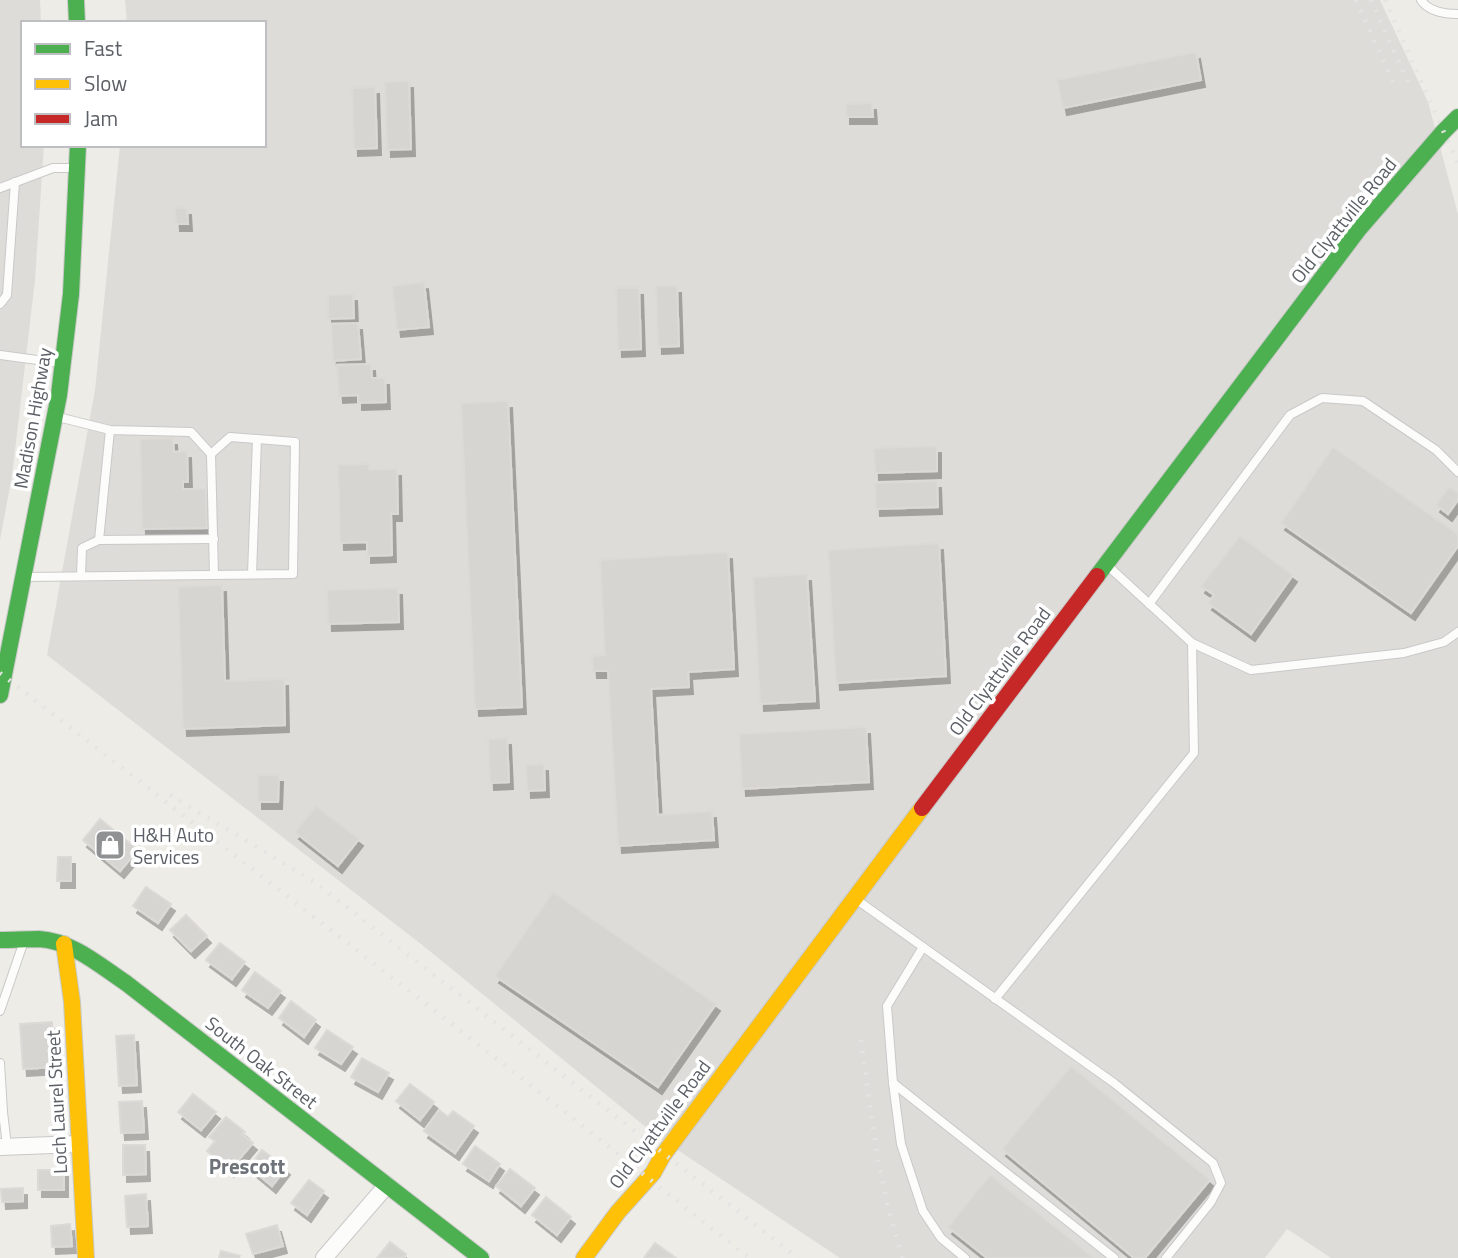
<svg xmlns="http://www.w3.org/2000/svg" width="1458" height="1258" viewBox="0 0 1458 1258" font-family="'Titillium Web',sans-serif">
  <style>
    .industrial { fill: #dedcd8 }
    .building { fill: #d6d5d2; stroke: #dcdad6; stroke-width: 2; filter: url(#shadow) }
    .lines { fill: none; stroke-linecap: round; stroke-linejoin: round }
    .lane-casing { stroke: #c9c9c9; stroke-width: 10 }
    .street-casing { stroke: #c9c9c9; stroke-width: 18 }
    .fast-casing { stroke: #c8c9c8; stroke-width: 18 }
    .slow-casing { stroke: #c8c9c8; stroke-width: 18 }
    .jam-casing { stroke: #c8c9c8; stroke-width: 18 }
    .lane { stroke: #fcfcfb; stroke-width: 8 }
    .street { stroke: #fcfcfb; stroke-width: 16 }
    .fast { stroke: #4caf50; stroke-width: 16 }
    .slow { stroke: #ffc107; stroke-width: 16 }
    .jam { stroke: #c62828; stroke-width: 16 }
    .rail { stroke: #e3e4e3; stroke-width: 4.5; stroke-dasharray: 2 9; stroke-linecap: butt }
    .labels { text-anchor: middle; dominant-baseline: central; stroke-width: 7; stroke-linejoin: round; paint-order: stroke }
    .street-label { font-size: 19px; fill: #5c6066; stroke: #fff }
    .poi-label { font-size: 19px; fill: #5c6066; stroke: #fff; text-anchor: start }
    .neighbourhood-label { font-size: 21px; font-weight: bold; fill: #6d7378; stroke: #fff }
  </style>
  <defs>
    <filter id="shadow"><feDropShadow dx="4" dy="7" stdDeviation="0" flood-color="#0004"/></filter>
  </defs>
  <rect width="100%" height="100%" fill="#edece7"/>
  <g class="industrial">
    <path d="M0 0H40L41 23H23V145H44L35 280 12 476 0 540Z"/>
    <path d="M125 0H1380L1428 102 1458 214V1258H1331L1287 1229 1265 1258H840L658 1137 421 944 47 655 95 390 120 145H264V23H127Z"/>
  </g>
  <g class="building">
    <path d="M1196 52 1201 80 1063 108 1057 80Z"/>
    <path d="M409 81 411 149 387 150 385 82Z"/>
    <path d="M375 87 377 148 354 149 352 88Z"/>
    <path d="M872 103 873 117H846V104Z"/>
    <path d="M175 208H187L188 224H176Z"/>
    <path d="M424 282 429 327 397 330 392 286Z"/>
    <path d="M656 286H677L679 346 658 347Z"/>
    <path d="M616 288H639L641 349 618 350Z"/>
    <path d="M353 294 354 318 328 319V295Z"/>
    <path d="M358 323 361 359 333 361 331 324Z"/>
    <path d="M371 364 372 378H385L386 402 358 403V395L339 396 337 365Z"/>
    <path d="M508 401 522 707 475 709 461 403Z"/>
    <path d="M173 438 174 452 187 451 188 482H183V489H206L207 528 142 529 140 439Z"/>
    <path d="M937 446V471L875 473 874 448Z"/>
    <path d="M1333 447 1458 534V546L1411 613 1281 523Z"/>
    <path d="M369 464V470L397 469 398 514H391L392 555 367 556V542L340 543 338 465Z"/>
    <path d="M937 481 938 507 876 509 875 483Z"/>
    <path d="M1449 487 1458 493V500L1448 514 1436 505Z"/>
    <path d="M1240 536 1293 575 1251 634 1208 603 1214 595 1201 586Z"/>
    <path d="M939 543 946 676 836 683 828 550Z"/>
    <path d="M728 552 734 669 688 672 689 687 651 689 658 815 712 811 714 840 618 846 608 671H593L592 656 605 655 600 560Z"/>
    <path d="M807 574 815 701 760 704 753 577Z"/>
    <path d="M222 585 225 681 284 679 285 725 183 729 178 587Z"/>
    <path d="M398 588 399 622 328 624 327 590Z"/>
    <path d="M866 727 869 782 742 789 739 734Z"/>
    <path d="M507 738 509 782 490 783 488 739Z"/>
    <path d="M544 764 545 790 527 791 526 765Z"/>
    <path d="M258 775H279L278 802H258Z"/>
    <path d="M316 806 359 839 338 866 295 832Z"/>
    <path d="M100 819 138 850 120 871 83 840Z"/>
    <path d="M58 857H71V881H57Z"/>
    <path d="M146 887 171 904 158 923 133 906Z"/>
    <path d="M553 892 716 1004 658 1087 495 976Z"/>
    <path d="M186 915 207 936 191 951 170 930Z"/>
    <path d="M220 943 245 962 232 979 206 960Z"/>
    <path d="M255 972 281 991 268 1008 242 990Z"/>
    <path d="M291 1001 316 1020 304 1037 279 1018Z"/>
    <path d="M52 1022 56 1067 23 1069 20 1024Z"/>
    <path d="M327 1030 353 1047 341 1064 315 1048Z"/>
    <path d="M134 1035 137 1085 119 1086 116 1036Z"/>
    <path d="M362 1058 389 1073 378 1092 351 1077Z"/>
    <path d="M1071 1066 1210 1180 1145 1258H1134L1002 1149Z"/>
    <path d="M410 1084 434 1102 420 1120 396 1101Z"/>
    <path d="M193 1094 216 1112 201 1130 178 1112Z"/>
    <path d="M142 1101 144 1132 121 1133 119 1102Z"/>
    <path d="M439 1110 448 1117 453 1111 474 1126 455 1153 424 1131Z"/>
    <path d="M226 1117 245 1132 242 1134 253 1143 230 1170 207 1151 215 1141 209 1137Z"/>
    <path d="M123 1145H145L146 1174 123 1175Z"/>
    <path d="M475 1146 500 1164 489 1181 463 1164Z"/>
    <path d="M262 1150 286 1168 272 1186 249 1167Z"/>
    <path d="M510 1169 535 1188 521 1206 496 1186Z"/>
    <rect x="38" y="1170" width="26" height="20"/>
    <path d="M990 1175 1094 1258H987L948 1227Z"/>
    <path d="M309 1180 324 1191 307 1215 291 1203Z"/>
    <path d="M23 1188V1201L2 1202 1 1189Z"/>
    <path d="M146 1194 148 1226 127 1227 125 1196Z"/>
    <path d="M546 1197 571 1217 557 1235 532 1215Z"/>
    <path d="M70 1224 72 1246 52 1247 51 1226Z"/>
    <path d="M277 1225 283 1246 253 1254 246 1234Z"/>
    <path d="M390 1242 406 1254 404 1258H377Z"/>
    <path d="M655 1243 676 1258H644Z"/>
    <path d="M221 1251 240 1256 239 1258H219Z"/>
  </g>
  <g class="lines">
    <g class="lane-casing">
      <g id="lane">
        <path d="M1421 0C1429 12 1445 14 1458 14"/>
        <path d="M0 188 53 168H74"/>
        <path d="M0 304 7 295 15 182"/>
        <path d="M0 355 60 363"/>
        <path d="M58 417 110 430 191 432 211 454 214 574"/>
        <path d="M99 540 110 430"/>
        <path d="M252 574 257 439"/>
        <path d="M81 576 82 548 99 540 214 539"/>
        <path d="M25 577 293 574 295 442 230 437 211 454"/>
        <path d="M1149 604 1290 415 1322 398 1363 401 1436 450 1458 472"/>
        <path d="M1192 643 1251 670 1404 653 1444 642 1458 632"/>
        <path d="M857 900 1114 1083 1213 1163 1221 1183 1211 1202 1166 1258"/>
        <path d="M923 947 887 1006 893 1083 901 1144 923 1211 941 1238 965 1258"/>
        <path d="M995 999 1194 753 1192 643 1108 566"/>
        <path d="M0 1011 24 941"/>
        <path d="M0 1063 3 1112"/>
        <path d="M893 1083 1114 1258"/>
        <path d="M0 1112H3L7 1146"/>
      </g>
    </g>
    <g class="street-casing">
      <g id="street">
        <path d="M0 1147 79 1144"/>
        <path d="M324 1258 387 1185"/>
      </g>
    </g>
    <g class="fast-casing">
      <g id="fast">
        <path d="M76 0 77 23"/>
        <path d="M1097 576 1359 229 1443 132 1458 117"/>
        <path d="M0 695 59 395 71 294 78 145"/>
        <path d="M0 940C13 940 26 939 39 939 72 941 99 965 126 983L481 1258"/>
      </g>
    </g>
    <g class="slow-casing">
      <g id="slow">
        <path d="M64 944 72 1002 86 1258"/>
        <path d="M584 1258 618 1212 653 1173 663 1155 922 808"/>
      </g>
    </g>
    <g class="jam-casing">
      <path id="jam" d="M922 808 1097 576"/>
    </g>
    <use href="#lane" class="lane"/>
    <use href="#street" class="street"/>
    <use href="#fast" class="fast"/>
    <use href="#slow" class="slow"/>
    <use href="#jam" class="jam"/>
    <g class="rail">
      <path d="M1356 0 1396 88"/>
      <path d="M1371 0 1408 82"/>
      <path d="M1385 0 1458 164"/>
      <path d="M0 673 560 1108 749 1258"/>
      <path d="M170 795 313 881 798 1258"/>
      <path d="M861 1040C871 1113 879 1188 903 1258"/>
    </g>
  </g>
  <defs>
    <g id="shop-square" transform="scale(1.575)"><rect x="-9" y="-9" width="18" height="18" rx="4" fill="#8f9193" stroke="#fff"/><path d="M-5-2.5h2.3a2.7 3.5 0 0 1 5.4 0H5L5.5 6h-11ZM-1.5-2.5h3a1.5 2.3 0 0 0-3 0Z" fill="#fff"/></g>
  </defs>
  <g fill-rule="evenodd">
    <use href="#shop-square" x="110" y="845"/>
  </g>
  <g class="labels">
    <g class="street-label">
      <text transform="translate(1343 220) rotate(-51)">Old Clyattville Road</text>
      <text transform="translate(32 418) rotate(-80)">Madison Highway</text>
      <text transform="translate(999 671) rotate(-53)">Old Clyattville Road</text>
      <text transform="translate(262 1062) rotate(38)">South Oak Street</text>
      <text transform="translate(56 1102) rotate(-93)">Loch Laurel Street</text>
      <text transform="translate(659 1124) rotate(-53)">Old Clyattville Road</text>
    </g>
    <g class="poi-label">
      <text x="133" y="834">H&amp;H Auto<tspan x="133" dy="22">Services</tspan></text>
    </g>
    <g class="neighbourhood-label">
      <text x="247" y="1166">Prescott</text>
    </g>
  </g>
  <rect x="21" y="21" width="245" height="126" fill="#ffffff" stroke="#bebfc2" stroke-width="2"/>
  <rect x="35" y="44" width="35" height="10" fill="#4caf50" stroke="#bebfc2" stroke-width="2"/>
  <text x="84" y="56" font-size="21" fill="#5c6066">Fast</text>
  <rect x="35" y="79" width="35" height="10" fill="#ffc107" stroke="#bebfc2" stroke-width="2"/>
  <text x="84" y="91" font-size="21" fill="#5c6066">Slow</text>
  <rect x="35" y="114" width="35" height="10" fill="#c62828" stroke="#bebfc2" stroke-width="2"/>
  <text x="84" y="126" font-size="21" fill="#5c6066">Jam</text>
</svg>
